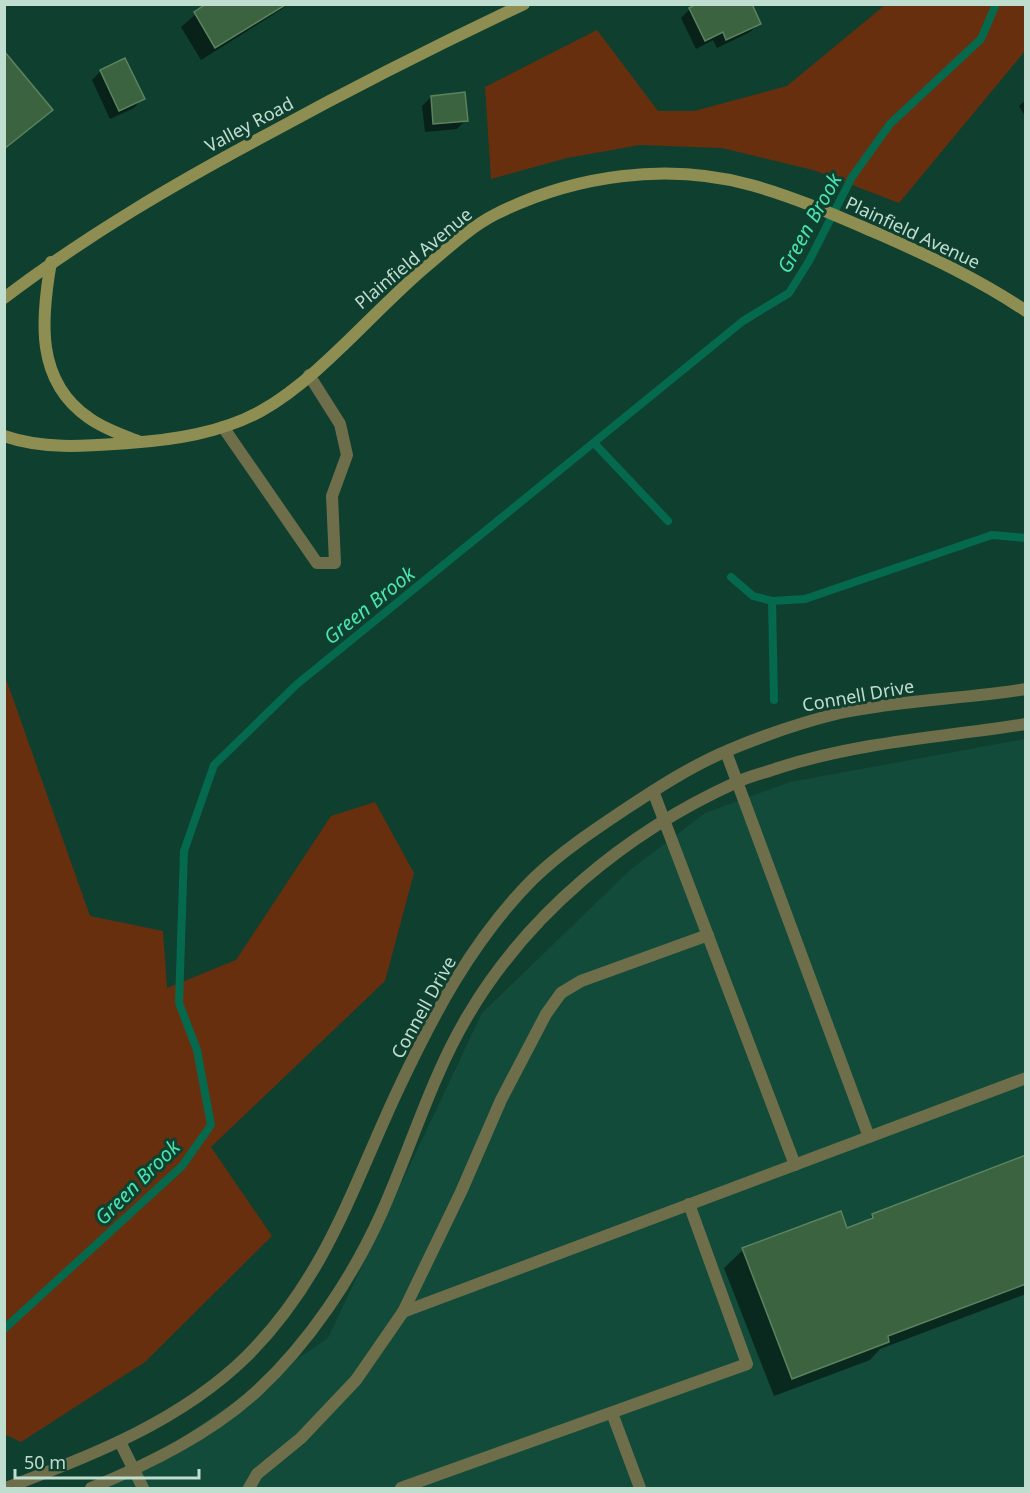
<svg xmlns="http://www.w3.org/2000/svg" width="1030" height="1493" viewBox="0 0 1030 1493" font-family="'Noto Sans',sans-serif">
  <style>
    .built { fill: #124b39 }
    .green { fill: #682f0e }
    .shadow { fill: #0007 }
    .lines { fill: none; stroke-linecap: round; stroke-linejoin: round }
    .stream { stroke: #05694e; stroke-width: 8 }
    .building { fill: #3b6340; stroke: #5a835e; stroke-width: 1.5 }
    .service { stroke: #6f6e4a; stroke-width: 12 }
    .minor { stroke: #6f6e4a; stroke-width: 12 }
    .secondary { stroke: #8e8d52; stroke-width: 12 }
    .labels { text-anchor: middle; dominant-baseline: central; stroke-width: 6; stroke-linejoin: round; paint-order: stroke }
    .street-label { font-size: 18px; fill: #c0ded0; stroke: #0f3f2f }
    .water-label { font-size: 20px; font-style: italic; fill: #4ae3b1; stroke: #0f3f2f }
  </style>
  <rect width="100%" height="100%" fill="#0f3f2f"/>
  <path class="built" d="M1025 739V1488H108L328 1338 482 1013 630 870 705 813 790 782Z"/>
  <g class="green">
    <path d="M885 5H1025V51L899 203 813 170 722 148 640 145 567 158 491 179 485 87 597 30 658 111H694L787 86Z"/>
    <path d="M5 676 90 916 163 931 167 988 236 960 331 816 375 802 414 873 385 981 211 1147 272 1236 145 1362 21 1442 4 1434Z"/>
  </g>
  <g class="shadow">
    <path d="M202 4H290L201 60 181 27 204 7Z"/>
    <path d="M690 9 760 23 750 32 717 48 713 40 696 49 681 18Z"/>
    <path d="M4 53 51 110 4 150Z"/>
    <path d="M101 71 143 98 134 108 110 119 92 80Z"/>
    <path d="M431 97 466 120 457 129 425 132 422 106Z"/>
    <path d="M1026 100V118L1019 106Z"/>
    <path d="M1026 1157V1294L880 1349 870 1360 774 1396 724 1268 743 1250 840 1213 846 1230 866 1222 873 1215Z"/>
  </g>
  <g class="lines">
    <g class="stream">
      <path d="M594 443 668 521"/>
      <path d="M731 577 753 596 772 601 805 599 992 535 1026 538"/>
      <path d="M772 601 774 700"/>
      <path d="M4 1329 182 1166 211 1125 197 1050 179 1003 184 851 214 765 296 685 743 321 789 293 809 261 852 177 890 124 981 39 996 4"/>
    </g>
  </g>
  <g class="building">
    <path d="M206 4H287L215 48 194 12Z"/>
    <path d="M696 4H752L761 24 726 40 723 32 705 41 689 8Z"/>
    <path d="M4 51 53 110 4 149Z"/>
    <path d="M125 58 145 99 119 111 100 70Z"/>
    <path d="M465 92 468 121 433 124 431 96Z"/>
    <path d="M1026 1155V1284L888 1336 889 1342 792 1379 742 1248 841 1211 847 1228 873 1218 872 1214Z"/>
  </g>
  <g class="lines">
    <g class="service">
      <path d="M223 427 317 563H335L332 496 347 455 340 424 309 375"/>
      <path d="M726 752 869 1137"/>
      <path d="M653 791 795 1165"/>
      <path d="M403 1312 1026 1078"/>
      <path d="M612 1413 640 1488"/>
      <path d="M120 1442 143 1488"/>
      <path d="M249 1488 257 1474 301 1438 356 1380 403 1312 461 1192 501 1100 546 1014 561 993 581 981 708 935"/>
      <path d="M401 1488 747 1364 689 1204"/>
    </g>
    <g class="minor">
      <path d="M6 1488C92 1455 180 1422 247 1356 325 1278 351 1191 396 1094 432 1017 472 940 533 879 561 852 594 830 627 808 659 787 693 765 729 750 765 735 802 722 840 713 901 700 964 699 1026 689"/>
      <path d="M91 1488C149 1464 210 1434 257 1391 309 1343 353 1277 382 1212 411 1147 431 1078 467 1017 527 914 627 832 735 783 749 776 764 773 778 768 859 742 942 737 1026 724"/>
    </g>
    <g class="secondary">
      <path d="M51 262C41 319 35 381 89 418 104 429 123 435 140 442"/>
      <path d="M4 298C87 235 176 183 268 134 352 88 437 45 524 4"/>
      <path d="M4 436C45 450 87 446 129 443 173 440 221 433 261 411 320 378 375 309 428 265 449 247 472 226 496 214 574 175 667 162 751 185 795 197 837 216 879 234 929 256 980 280 1026 311"/>
    </g>
  </g>
  <g class="labels">
    <g class="street-label">
      <text transform="translate(249 124) rotate(-28)">Valley Road</text>
      <text transform="translate(913 232) rotate(25)">Plainfield Avenue</text>
      <text transform="translate(413 258) rotate(-40)">Plainfield Avenue</text>
      <text transform="translate(858 695) rotate(-10)">Connell Drive</text>
      <text transform="translate(423 1007) rotate(-61)">Connell Drive</text>
    </g>
    <g class="water-label">
      <text transform="translate(809 223) rotate(-61)">Green Brook</text>
      <text transform="translate(369 605) rotate(-39)">Green Brook</text>
      <text transform="translate(137 1182) rotate(-45)">Green Brook</text>
    </g>
  </g>
  <rect width="1030" height="1493" fill="none" stroke="#c0ded0" stroke-width="12"/>
  <path d="M15 1469v9h184v-9" fill="none" stroke="#c0ded0" stroke-width="3"/>
  <text x="24" y="1469" font-size="18" fill="#c0ded0" stroke="#0f3f2f" stroke-width="4.5" paint-order="stroke">50 m</text>
</svg>
